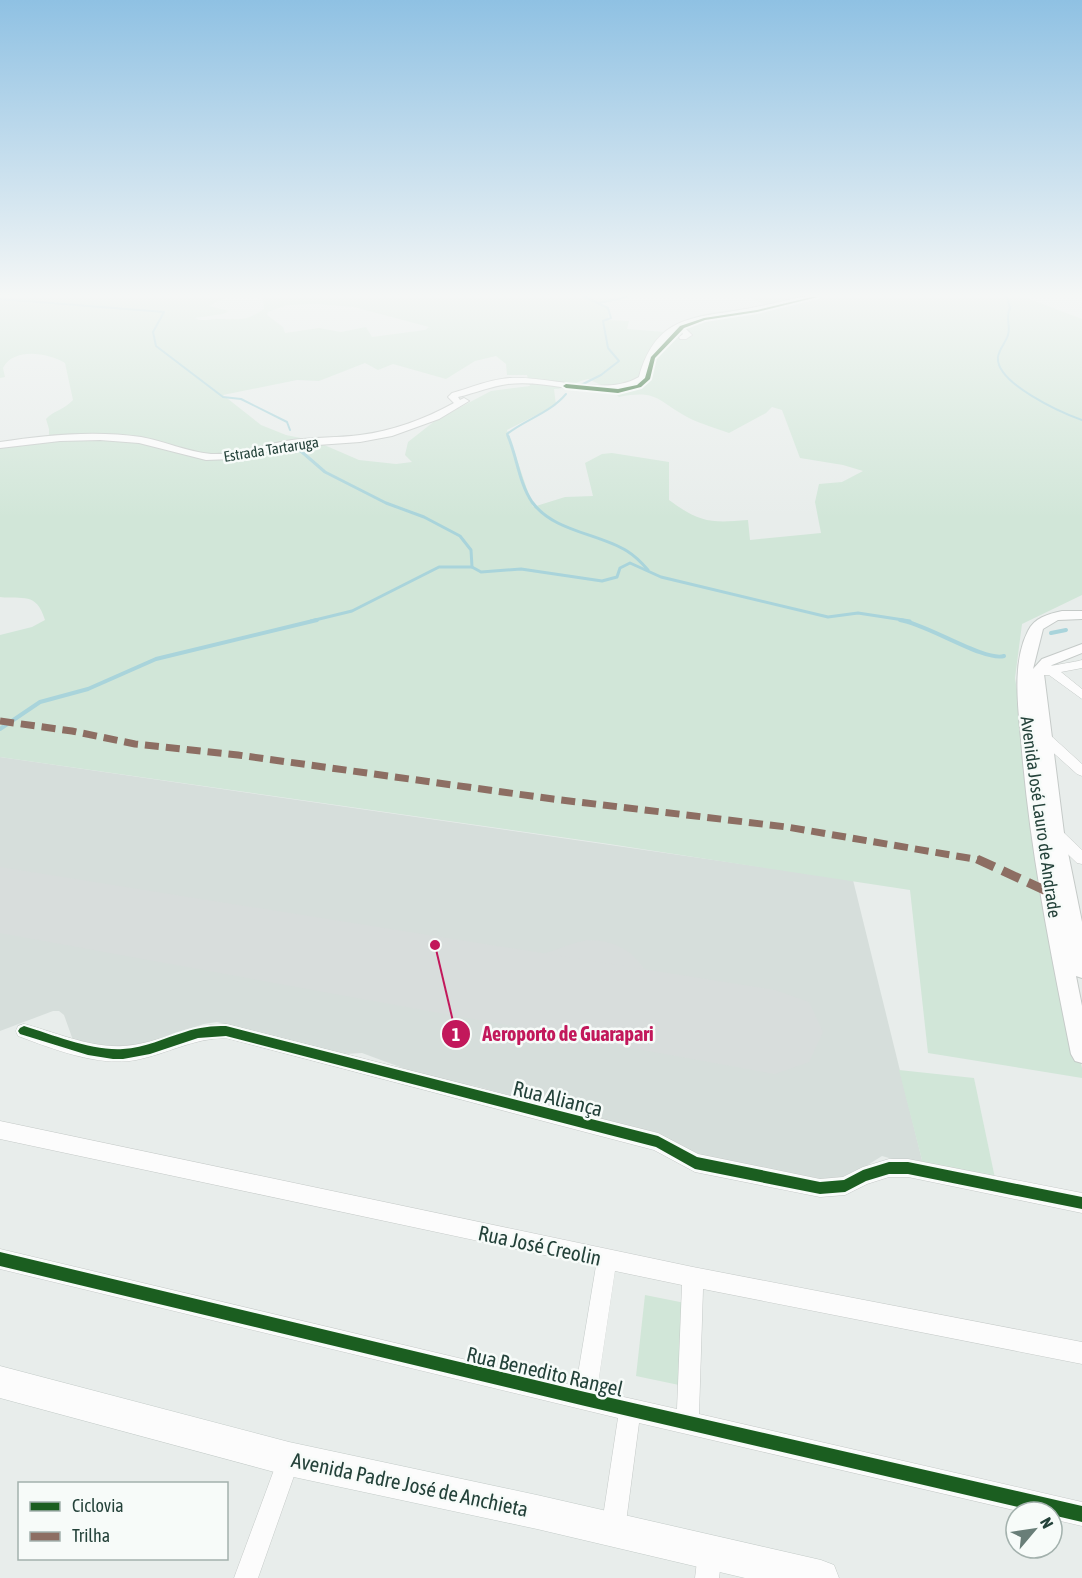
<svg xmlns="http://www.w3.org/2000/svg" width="1082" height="1578" viewBox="0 0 1082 1578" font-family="'Asap Condensed',sans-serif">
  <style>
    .built { fill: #d6dedb }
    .green { fill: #d1e6d8; fill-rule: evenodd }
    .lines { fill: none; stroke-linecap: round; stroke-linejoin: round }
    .stream-far2 { stroke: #a9d4db; stroke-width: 2 }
    .stream-far1 { stroke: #a9d4db; stroke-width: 3 }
    .stream { stroke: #a9d4db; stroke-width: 4 }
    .taxiway { fill: #d8dddc; fill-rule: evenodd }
    .runway { fill: #d8dddc; fill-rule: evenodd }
    .minor-casing { stroke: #c5cac8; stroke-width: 1 }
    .tertiary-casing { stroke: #c5cac8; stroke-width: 2 }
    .secondary-casing { stroke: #c3cbc8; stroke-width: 1 }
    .minor { fill: #fcfcfc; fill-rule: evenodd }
    .tertiary { fill: #fcfcfc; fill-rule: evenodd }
    .secondary { fill: #fcfcfc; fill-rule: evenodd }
    .quiet-far1 { stroke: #8d6e63; stroke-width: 7; stroke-dasharray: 14 7; stroke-linecap: butt }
    .quiet { stroke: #8d6e63; stroke-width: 9; stroke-dasharray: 19 9; stroke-linecap: butt }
    .cycleway-casing { stroke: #f7fbf9; stroke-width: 4 }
    .cycleway { fill: #1b5e20; fill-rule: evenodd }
    .labels { text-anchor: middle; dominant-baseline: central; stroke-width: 5; stroke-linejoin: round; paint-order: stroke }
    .far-street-label { font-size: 15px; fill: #24423a; stroke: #f7fbf9 }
    .street-label { font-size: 18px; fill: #24423a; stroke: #f7fbf9 }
    .near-street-label { font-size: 21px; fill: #24423a; stroke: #f7fbf9 }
    .leader { fill: none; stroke: #c2185b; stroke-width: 2 }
    .callout-dot { fill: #c2185b; stroke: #f7fbf9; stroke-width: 2 }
    .mark-label { font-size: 18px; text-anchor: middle; font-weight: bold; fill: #fff }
    .callout-label { font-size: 20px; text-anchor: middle; font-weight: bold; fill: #c2185b; stroke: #f7fbf9; stroke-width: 5; stroke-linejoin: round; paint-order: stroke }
  </style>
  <rect width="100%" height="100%" fill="#e8edeb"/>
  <path class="built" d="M0 757 853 880 924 1168 882 1156 836 1185 701 1158 655 1134 475 1086 427 1077 362 1053 345 1054 217 1022 204 1024 126 1049 74 1043 64 1015 59 1011H53L0 1031Z"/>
  <g class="green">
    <path d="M0 297H226L209 306 229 311 223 314 195 318C202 322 210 319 218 319 240 319 245 322 264 309L263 297H621L600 303 609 308 608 320 629 321 627 329 665 332C690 309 734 312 766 305L748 297H1024L1082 319V595L1022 624 1015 678 1029 770 1045 907 1082 1068V1078L928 1053 910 890 609 844 0 757V635L32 627 45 620C36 591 23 600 0 597V447L49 439V429L46 419C53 411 64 410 73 400L65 363C48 353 14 347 3 368L5 377 0 378ZM316 304 354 307 429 327 425 330 372 337 366 327 341 332 319 328 285 333 283 327 267 315 268 312 287 305ZM496 356 506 364 507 375H527L530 386 491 391 436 420 408 442 405 455 412 462 396 464 359 460 315 441 286 435 261 425 223 395 297 380 319 381 365 363 378 370 393 364 446 379 475 361ZM588 379 612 390 619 397C659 389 658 402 689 418 701 424 716 428 729 433L766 413 772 407 782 410 800 458 843 465 863 471 842 482 819 484 815 502 821 533 750 540 748 520C711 523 700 523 669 500V462L612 453 602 454 585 463 593 496 565 497 533 507 507 430 556 405 554 389C566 389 575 382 588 379Z"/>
    <path d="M899 1070 974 1078 996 1183 924 1168Z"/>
    <path d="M645 1295 685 1303 679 1385 636 1376Z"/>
  </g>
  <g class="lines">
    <g class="stream-far2">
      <path d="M1007 297 1010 308C1005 318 1011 325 1008 335 1006 342 999 349 998 357 995 383 1062 413 1082 420"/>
      <path d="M0 299 164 312 153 332 156 346 223 397 241 399 287 422 290 430"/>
      <path d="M599 303 627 297"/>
      <path d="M581 385 601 375 619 361 608 348 603 321 611 318 608 308 585 297"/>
      <path d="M509 438 507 434C526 419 550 413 566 394"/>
    </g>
    <g class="stream-far1">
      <path d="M508 436C517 457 519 483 532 502 554 532 598 533 627 551 635 556 642 563 648 570"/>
      <path d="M295 446 325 472 386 503 424 517 460 536 471 550 472 567"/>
      <path d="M311 621 352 611 439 567H472L481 572 521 569 602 581 617 577 620 568 630 563 661 577 828 617 858 613 910 621"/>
    </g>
    <g class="stream">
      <path d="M900 620C927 624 985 662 1004 656"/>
      <path d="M1051 633 1066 630"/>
      <path d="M0 729 40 702 88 689 156 659 317 620"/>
    </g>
    <path class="taxiway" d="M587 940C600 940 616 943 627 951 648 966 661 997 650 1020L637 1025 624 1020C614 1000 622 984 599 969 577 969 560 978 540 985 510 996 475 999 443 989L438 978 443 967C466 960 490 968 514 963 539 958 562 945 587 940Z"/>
    <path class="runway" d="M0 867 775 990 809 1002 823 1032 809 1062 775 1074 0 933Z"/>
    <g class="minor-casing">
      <g id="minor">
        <path d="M1082 660V668L1061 672 1082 689V699L1049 675H1038L1032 671C1037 667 1072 663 1082 660Z"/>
        <path d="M1043 732 1048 733 1082 764V776L1077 774 1038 739 1037 736Z"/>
        <path d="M1055 828 1060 829 1082 850V864L1077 863 1050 837 1048 833 1050 829Z"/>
        <path d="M24 1024C55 1032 90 1048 123 1046 159 1044 188 1024 226 1024L658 1133 698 1154 820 1179 843 1177 863 1167 889 1159H908L1082 1193V1213L908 1177H889L867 1184 845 1195 820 1197 695 1172 654 1150 226 1038C193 1038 167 1054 136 1060 98 1067 53 1049 18 1036L16 1031 18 1026Z"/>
        <path d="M0 1121 693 1267 1082 1342V1364L703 1289 699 1414 1082 1502V1526L1052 1519V1512H1022L639 1423 625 1530 621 1538 613 1542 605 1538 601 1530 618 1418 0 1269V1249L576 1386 596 1266 0 1139ZM615 1271 682 1285 677 1409 597 1391Z"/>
        <path d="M289 1448 297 1451 300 1459 258 1578H234L281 1451Z"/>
        <path d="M710 1541 719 1544 722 1553 719 1578H695L698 1553 701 1544Z"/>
      </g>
    </g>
    <g class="tertiary-casing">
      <g id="tertiary">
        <path d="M801 297H814L751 313 699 320 684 326 675 332 653 357 646 380C605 406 554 378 508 384 492 386 475 393 458 397L460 400 464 398 469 401 439 419 392 436 360 442 289 447 232 459 206 460 139 443 100 440 60 441 0 448V442C46 435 94 430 141 437 164 441 187 452 211 454 239 455 265 444 292 440 315 437 337 438 360 435 393 431 425 419 454 403L448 397 452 393C470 388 491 379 510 378 550 376 605 397 639 377 657 312 697 319 751 308 768 305 785 301 801 297Z"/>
        <path d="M685 328 692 335 686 339H680L679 337 683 334 681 331Z"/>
        <path d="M1062 611H1082V619L1058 620 1043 629 1033 669 1042 659 1082 644V653L1052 665 1044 674 1064 833 1082 922V978L1076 976 1082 1006V1063L1075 1061 1071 1054C1050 950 1029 845 1021 739 1018 706 1012 662 1028 631 1034 618 1048 614 1062 611Z"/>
      </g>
    </g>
    <g class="secondary-casing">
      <path id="secondary" d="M0 1366 289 1442 537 1495 821 1560 834 1565 839 1578H745L537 1529 289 1476 0 1398Z"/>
    </g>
    <use href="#minor" class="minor"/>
    <use href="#tertiary" class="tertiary"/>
    <use href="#secondary" class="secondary"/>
    <path class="quiet-far1" d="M0 721 72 731 135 744 238 755 553 799 787 827 980 860"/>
    <path class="quiet" d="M977 859 1051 893"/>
    <g class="cycleway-casing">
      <g id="cycleway">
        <path d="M812 297H818L757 312 705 320 684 328 655 358 650 379 641 387 618 393 566 388 563 386 566 384 618 389 637 385 645 378 651 357 680 326 704 318 757 310Z"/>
        <path d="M24 1026C54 1035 91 1051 123 1049 145 1048 164 1038 185 1032 199 1027 212 1026 226 1026L658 1136 697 1157 820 1182 844 1180 863 1170 889 1162H908L1082 1197V1209L908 1174H889L866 1181 845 1192 820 1194 695 1169 656 1147 226 1036 198 1038 150 1054 123 1059H113L88 1055 20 1034 18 1031 20 1028Z"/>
        <path d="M0 1252 585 1392 1082 1506V1522L1052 1515V1512H1039L585 1406 0 1266Z"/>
      </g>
    </g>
    <use href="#cycleway" class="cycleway"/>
  </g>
  <linearGradient id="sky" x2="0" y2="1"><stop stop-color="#8fc1e3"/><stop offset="0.57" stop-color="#f5f7f6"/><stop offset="1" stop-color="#f5f7f6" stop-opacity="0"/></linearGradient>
  <rect width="1082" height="518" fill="url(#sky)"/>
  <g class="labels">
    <g class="far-street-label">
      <text transform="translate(271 449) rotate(-9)">Estrada Tartaruga</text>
    </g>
    <g class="street-label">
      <text transform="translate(1041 817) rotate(82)">Avenida José Lauro de Andrade</text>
    </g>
    <g class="near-street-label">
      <text transform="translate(558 1098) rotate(14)">Rua Aliança</text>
      <text transform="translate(540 1245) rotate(12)">Rua José Creolin</text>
      <text transform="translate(545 1371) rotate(13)">Rua Benedito Rangel</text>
      <text transform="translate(410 1484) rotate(12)">Avenida Padre José de Anchieta</text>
    </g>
  </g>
  <path class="leader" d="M435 945L456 1034"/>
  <g class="callout-dot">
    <circle cx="435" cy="945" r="6"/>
    <circle cx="456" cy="1034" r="15"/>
  </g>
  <g class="mark-label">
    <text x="456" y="1041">1</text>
  </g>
  <g class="callout-label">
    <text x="568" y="1041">Aeroporto de Guarapari</text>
  </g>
  <rect x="18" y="1482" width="210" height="78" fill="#f7fbf9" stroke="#a3b1ad" stroke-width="1.5"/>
  <rect x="30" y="1502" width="30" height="9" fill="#1b5e20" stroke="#a3b1ad" stroke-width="1.5"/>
  <text x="72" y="1512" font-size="18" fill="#24423a">Ciclovia</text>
  <rect x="30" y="1532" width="30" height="9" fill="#8d6e63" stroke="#a3b1ad" stroke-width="1.5"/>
  <text x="72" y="1542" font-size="18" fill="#24423a">Trilha</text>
  <g transform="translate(1034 1530) rotate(61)"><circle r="28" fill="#f7fbf9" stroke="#a3b1ad" stroke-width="1.5"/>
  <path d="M0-4.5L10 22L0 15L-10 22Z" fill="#697e78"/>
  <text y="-9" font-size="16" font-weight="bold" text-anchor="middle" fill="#24423a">N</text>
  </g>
</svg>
